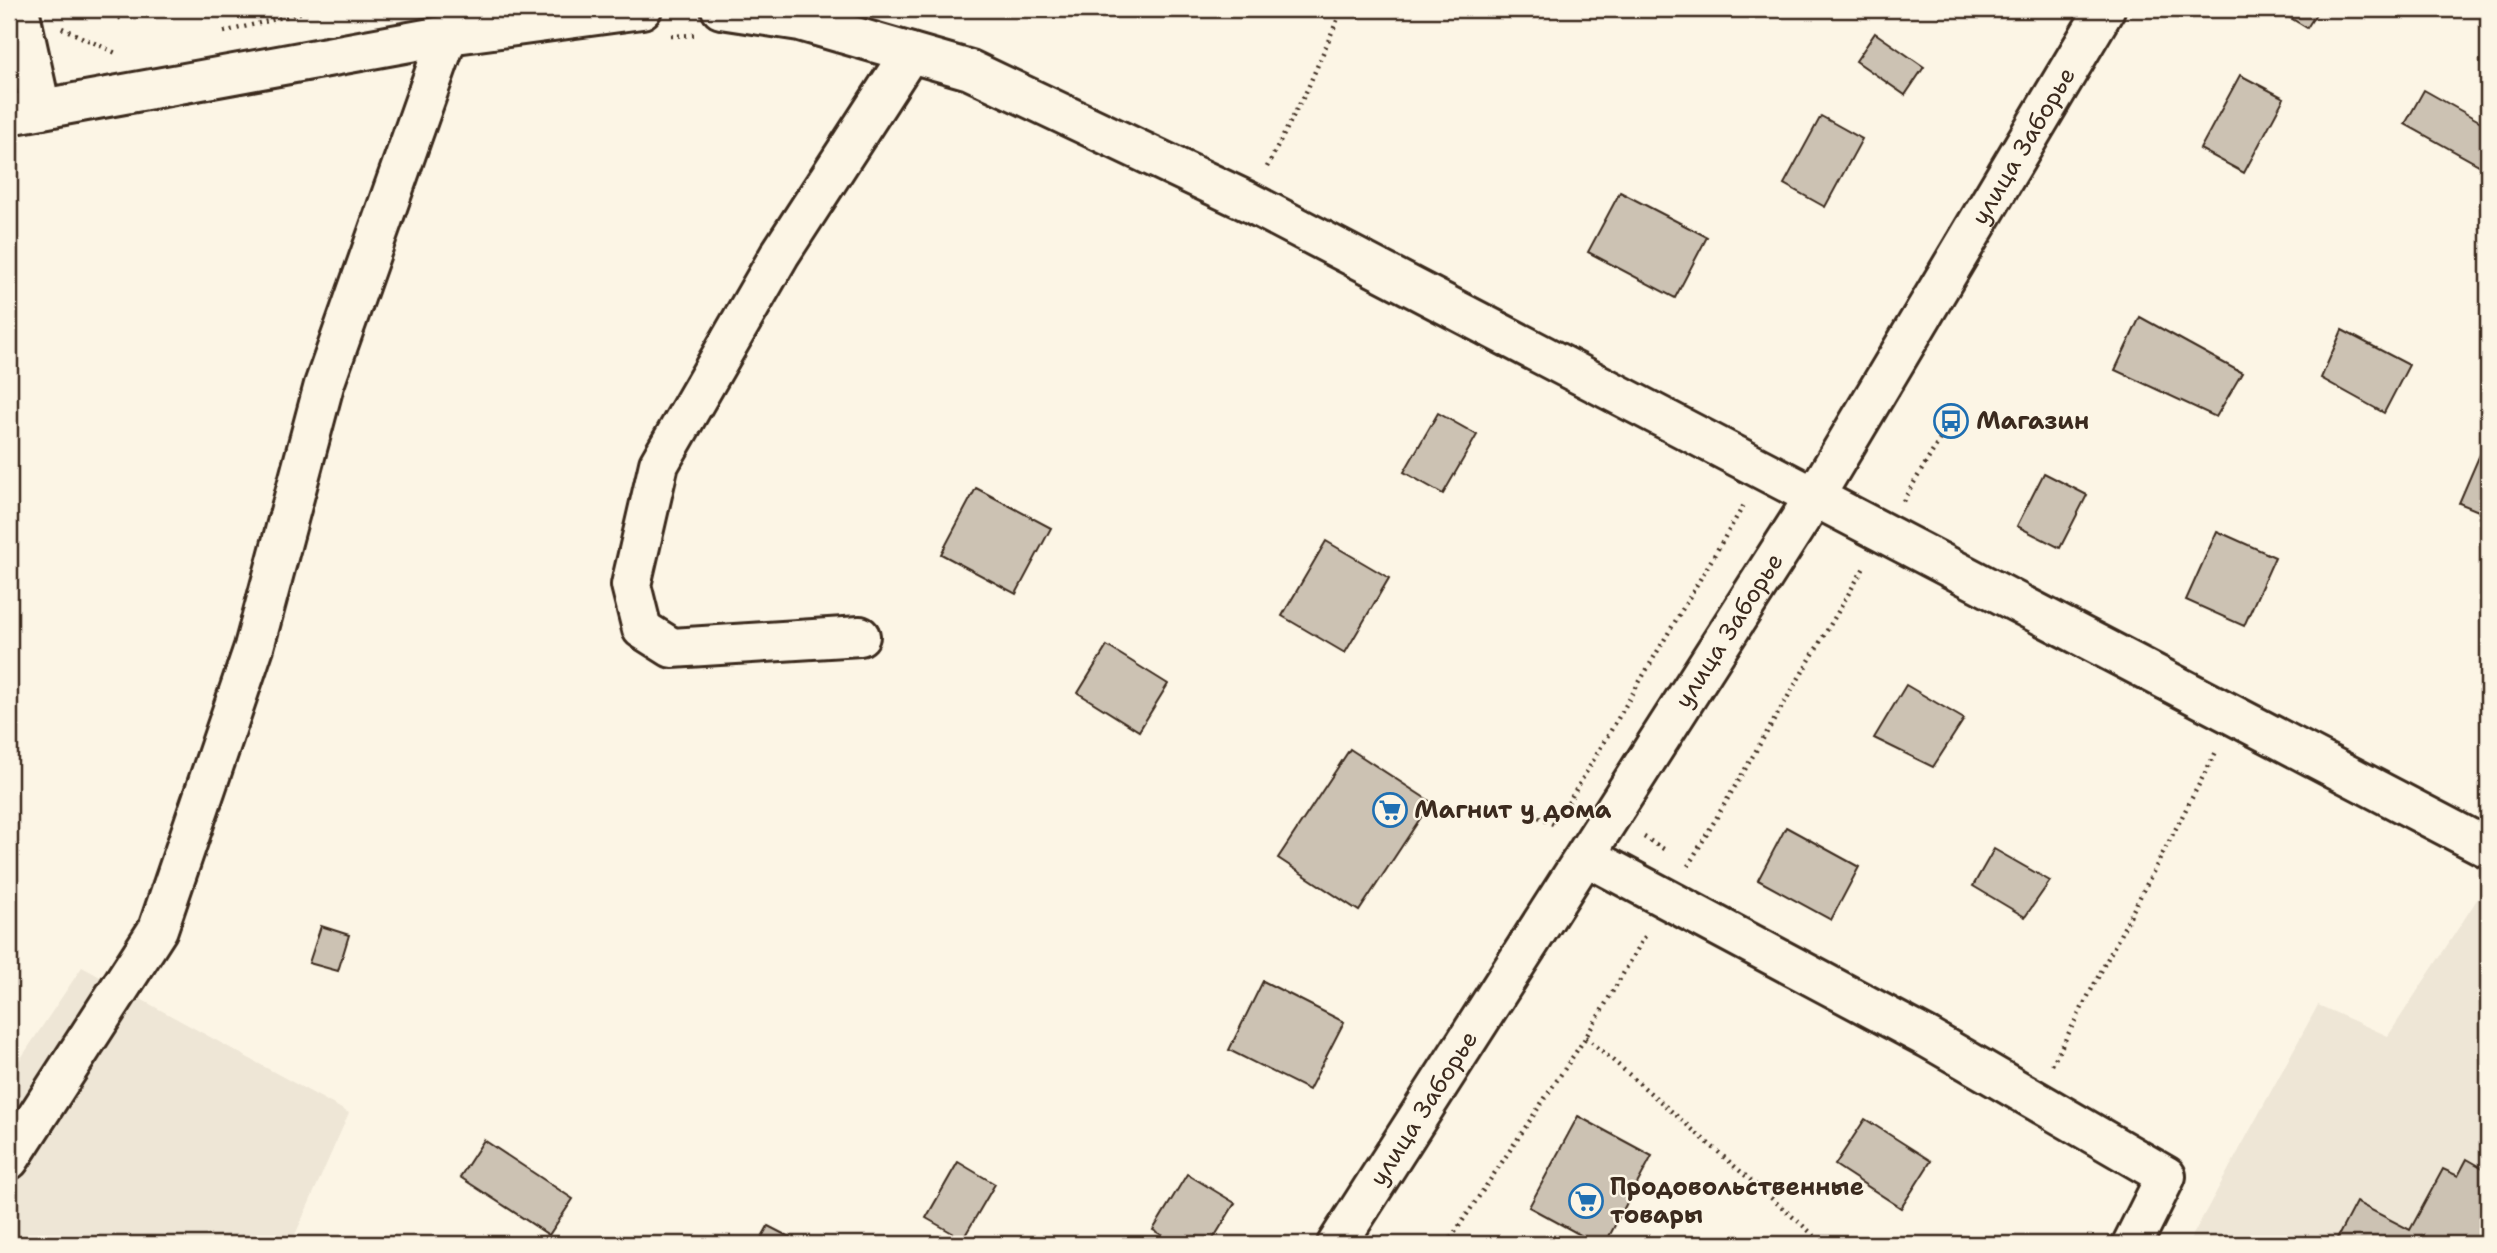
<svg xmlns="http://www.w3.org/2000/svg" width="2497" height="1253" viewBox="0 0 2497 1253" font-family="'Shantell Sans',sans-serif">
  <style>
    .built { fill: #eee6d6 }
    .building { fill: #ccc2b3; stroke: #3b2a1e; stroke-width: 2 }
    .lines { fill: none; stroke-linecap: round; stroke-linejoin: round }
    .minor-casing { stroke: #3b2a1e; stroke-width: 44 }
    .major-casing { stroke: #3b2a1e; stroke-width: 44 }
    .path { stroke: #3b2a1e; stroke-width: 4.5; stroke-dasharray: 2 5; stroke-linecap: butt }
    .minor { stroke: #fcf5e5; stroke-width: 38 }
    .major { stroke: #fcf5e5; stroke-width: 38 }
    .labels { text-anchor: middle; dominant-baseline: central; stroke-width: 5; stroke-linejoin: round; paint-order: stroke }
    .street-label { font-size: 24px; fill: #3b2a1e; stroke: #fcf5e5 }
    .poi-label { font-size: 24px; font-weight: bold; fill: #3b2a1e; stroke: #fcf5e5; text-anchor: start }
  </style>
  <rect width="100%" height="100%" fill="#fcf5e5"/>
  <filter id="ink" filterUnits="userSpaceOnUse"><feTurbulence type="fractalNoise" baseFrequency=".0143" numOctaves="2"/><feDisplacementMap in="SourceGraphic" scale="14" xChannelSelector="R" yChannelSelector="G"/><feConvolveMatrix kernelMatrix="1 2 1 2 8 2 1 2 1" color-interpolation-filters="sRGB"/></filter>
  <g filter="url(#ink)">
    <g class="built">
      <path d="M2480 895 2488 900V1244H2188L2318 1005 2388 1036Z"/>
      <path d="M82 967 349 1113 291 1244H9V1076Z"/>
    </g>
    <g class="building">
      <path d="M2276 9H2319L2307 28Z"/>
      <path d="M1875 33 1924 67 1905 95 1856 61Z"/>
      <path d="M2240 75 2284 98 2244 173 2200 149Z"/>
      <path d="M2424 90 2488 126V170L2405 124Z"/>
      <path d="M1821 116 1862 139 1825 207 1784 184Z"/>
      <path d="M1620 192 1707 237 1675 298 1588 252Z"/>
      <path d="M2140 317 2242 373 2216 417 2115 370Z"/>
      <path d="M2342 330 2409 365 2384 413 2321 378Z"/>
      <path d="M1438 413 1477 435 1443 494 1404 472Z"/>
      <path d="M2481 452 2488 455V515L2459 503Z"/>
      <path d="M2044 473 2087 495 2060 548 2017 526Z"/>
      <path d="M976 488 1051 528 1016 594 941 554Z"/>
      <path d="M2217 531 2275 557 2244 626 2186 600Z"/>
      <path d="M1326 541 1389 578 1345 653 1282 616Z"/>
      <path d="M1107 646 1168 684 1139 731 1078 693Z"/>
      <path d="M1906 685 1964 719 1933 767 1874 738Z"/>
      <path d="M1350 749 1431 802 1359 911 1278 858Z"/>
      <path d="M1786 827 1859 867 1831 920 1758 880Z"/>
      <path d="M1994 849 2050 881 2025 917 1973 886Z"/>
      <path d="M321 926 349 935 338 971 309 963Z"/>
      <path d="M1263 981 1344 1022 1309 1090 1229 1050Z"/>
      <path d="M1578 1116 1652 1156 1605 1244H1597L1529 1207Z"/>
      <path d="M1865 1119 1931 1161 1901 1208 1835 1165Z"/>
      <path d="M484 1140 573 1199 549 1235 460 1177Z"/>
      <path d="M2467 1159 2488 1171V1244H2334L2356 1202 2410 1230 2443 1169 2458 1176Z"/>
      <path d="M958 1162 995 1184 963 1239 926 1218Z"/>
      <path d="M1187 1174 1235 1203 1210 1244H1177L1153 1230Z"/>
      <path d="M768 1226 803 1244H758Z"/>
    </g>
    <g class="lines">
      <g class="minor-casing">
        <g id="minor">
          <path d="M19 9 41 109"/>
          <path d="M721 9 800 21 970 70 1249 202 2488 848"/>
          <path d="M9 115 448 35 642 9"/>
          <path d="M860 636 672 648 642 629 631 585 659 464 780 254 910 53"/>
          <path d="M1586 856 1928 1038 2166 1176 2132 1244"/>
          <path d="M9 1160 158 929 254 647 324 385 448 35"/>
        </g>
      </g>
      <g class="major-casing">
        <g id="major">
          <path id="s1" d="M1337 1244 1815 496 2105 9"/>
        </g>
      </g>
      <g class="path">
        <path d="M109 9 117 19 138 9"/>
        <path d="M62 28 118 54"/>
        <path d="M224 32 315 9"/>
        <path d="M671 36 694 35"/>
        <path d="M1267 167 1307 90 1342 9"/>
        <path d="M1903 501 1951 421"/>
        <path d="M1526 811 1555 825"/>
        <path d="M1561 815 1745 503"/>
        <path d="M1644 837 1667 851"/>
        <path d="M1688 866 1865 566"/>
        <path d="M1586 1037 1824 1244"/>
        <path d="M2052 1065 2217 750"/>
        <path d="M1447 1244 1586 1037 1647 933"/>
      </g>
      <use href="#minor" class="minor"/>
      <use href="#major" class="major"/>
    </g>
  </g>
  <defs>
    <g id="bus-ring" transform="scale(1.75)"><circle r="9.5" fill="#fcf5e5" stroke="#1f6fb2" stroke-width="1.5"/><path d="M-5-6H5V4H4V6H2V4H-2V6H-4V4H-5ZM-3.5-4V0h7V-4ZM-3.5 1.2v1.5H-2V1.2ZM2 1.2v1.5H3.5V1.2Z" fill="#1f6fb2"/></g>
    <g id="supermarket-ring" transform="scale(1.75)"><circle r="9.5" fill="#fcf5e5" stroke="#1f6fb2" stroke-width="1.5"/><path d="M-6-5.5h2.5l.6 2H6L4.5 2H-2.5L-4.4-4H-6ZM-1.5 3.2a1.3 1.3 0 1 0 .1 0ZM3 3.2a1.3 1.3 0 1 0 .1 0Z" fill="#1f6fb2"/></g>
  </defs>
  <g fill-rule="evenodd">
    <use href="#bus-ring" x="1951" y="421"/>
    <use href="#supermarket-ring" x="1390" y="810"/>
    <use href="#supermarket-ring" x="1586" y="1201"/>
  </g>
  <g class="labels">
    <g class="street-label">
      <text stroke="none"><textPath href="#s1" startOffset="1295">улица Заборье</textPath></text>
      <text stroke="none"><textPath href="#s1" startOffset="728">улица Заборье</textPath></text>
      <text stroke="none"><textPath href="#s1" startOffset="161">улица Заборье</textPath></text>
    </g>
    <g class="poi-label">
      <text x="1976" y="421">Магазин</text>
      <text x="1414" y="810">Магнит у дома</text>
      <text x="1610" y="1187">Продовольственные<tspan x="1610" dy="28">товары</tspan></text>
    </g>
  </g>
  <rect width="2497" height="1253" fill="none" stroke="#fcf5e5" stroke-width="35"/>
  <rect x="18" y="18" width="2462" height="1218" fill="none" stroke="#3b2a1e" stroke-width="2.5" filter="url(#ink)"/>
</svg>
